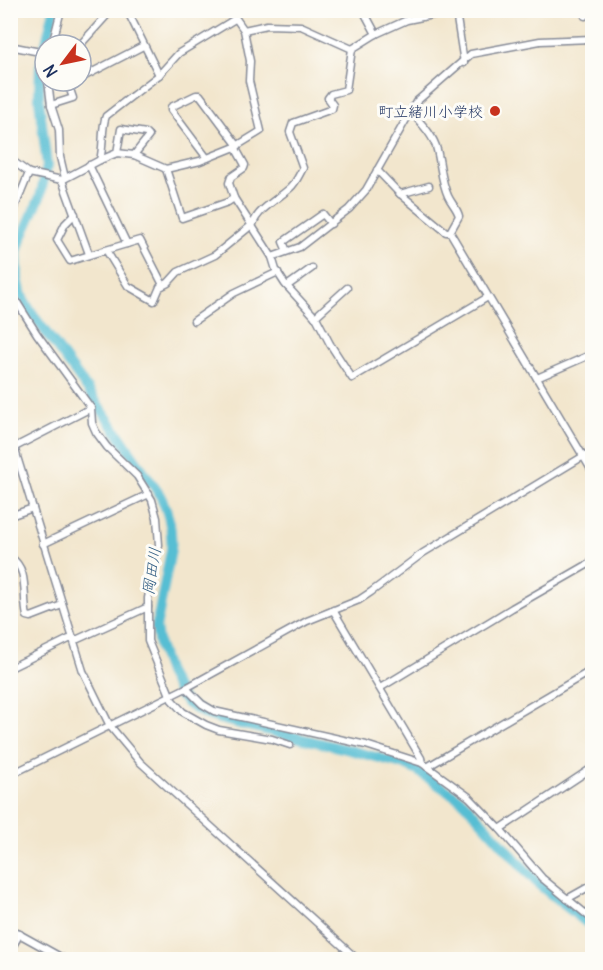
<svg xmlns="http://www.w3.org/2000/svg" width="603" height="970" viewBox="0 0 603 970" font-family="Delius,'Klee One',sans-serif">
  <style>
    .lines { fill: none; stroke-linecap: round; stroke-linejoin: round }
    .river { stroke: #56bed3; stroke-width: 10 }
    .minor-casing { stroke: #868a96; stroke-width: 9 }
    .minor { stroke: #fff; stroke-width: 6 }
    .poi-dot { fill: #c8321e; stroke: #fdfcf7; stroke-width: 2 }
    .labels { text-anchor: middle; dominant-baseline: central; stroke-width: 6; stroke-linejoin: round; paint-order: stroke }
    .poi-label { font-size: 15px; fill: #1b2f5e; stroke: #fdfcf7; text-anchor: end }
    .water-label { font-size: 16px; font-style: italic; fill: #2d5a81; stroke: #fdfcf7 }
  </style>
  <rect width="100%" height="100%" fill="#fdfcf7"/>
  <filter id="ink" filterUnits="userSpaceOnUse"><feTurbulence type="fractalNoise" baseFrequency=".0167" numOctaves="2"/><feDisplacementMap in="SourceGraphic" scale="12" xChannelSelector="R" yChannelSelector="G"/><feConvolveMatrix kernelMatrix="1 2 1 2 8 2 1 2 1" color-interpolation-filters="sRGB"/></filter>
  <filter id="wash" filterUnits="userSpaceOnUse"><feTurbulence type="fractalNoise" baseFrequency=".008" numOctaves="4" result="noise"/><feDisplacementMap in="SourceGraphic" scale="24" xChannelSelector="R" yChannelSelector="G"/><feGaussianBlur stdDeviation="1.35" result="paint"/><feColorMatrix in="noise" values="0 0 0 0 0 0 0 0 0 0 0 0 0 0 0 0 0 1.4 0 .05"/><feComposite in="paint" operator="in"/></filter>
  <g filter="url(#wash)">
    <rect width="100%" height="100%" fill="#f2e6cd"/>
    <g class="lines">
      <path class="river" d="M54 10 40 67 39 99 47 166 40 197 20 242 17 252 18 278 22 296 31 312 88 390 160 495C169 513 173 530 171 550L156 628 159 645 168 673 181 697 188 704 204 714 219 719 346 749 402 764 418 771 464 802 538 884 592 927"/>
    </g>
  </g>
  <g filter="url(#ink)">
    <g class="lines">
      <g class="minor-casing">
        <g id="minor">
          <path d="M127 10 159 75"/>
          <path d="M363 10 376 34"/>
          <path d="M583 10 585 16 592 12"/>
          <path d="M456 12 464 63"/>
          <path d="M244 30 267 25 301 26 352 49"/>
          <path d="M52 45 61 10"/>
          <path d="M80 45 108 14 115 10"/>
          <path d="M10 46 45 53"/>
          <path d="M352 49 376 34 407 20 447 12 450 14 462 10"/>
          <path d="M81 78 143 46"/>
          <path d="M48 81 51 105 59 130 60 157 65 178"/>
          <path d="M51 105 73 98 67 81"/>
          <path d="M411 112C421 123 434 136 437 150 441 165 441 181 448 196 451 203 457 208 459 216L450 232 592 471"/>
          <path d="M235 147 245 165 244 168 231 177 229 183 234 198 272 257 276 270 285 284 317 319 330 344 352 378 488 297"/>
          <path d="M117 153 121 129 146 133 149 136 134 155"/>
          <path d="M207 158 171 110V107L196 95H200L238 146"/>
          <path d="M10 159 29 173 62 180 100 160 117 153 134 155 166 169 200 161 235 147 261 131 249 81 250 61 244 30 230 10"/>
          <path d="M100 160C104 146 101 128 106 116L159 75 179 53 235 19"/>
          <path d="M89 165 127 244"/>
          <path d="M166 169 182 218 228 202 234 198"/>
          <path d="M377 170 398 192 446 232H449"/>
          <path d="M62 180 89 254"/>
          <path d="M400 194 429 186"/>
          <path d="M75 214 65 224 57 240 70 261 106 250 128 286 154 301 160 287 168 283 178 272 215 255 253 224C258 209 278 199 290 188 296 183 299 175 303 168L290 132 293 123 332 109 333 105 328 98 331 94 346 90 352 49"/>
          <path d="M10 219 29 173"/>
          <path d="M106 250 140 240 163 285"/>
          <path d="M287 251 283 242 323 214 331 224"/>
          <path d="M272 257 300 247 349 209 366 190 416 102 471 54 540 41 592 39"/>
          <path d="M10 285 15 299 37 334 91 408 92 423 96 432 107 447 137 476 152 500 157 518 159 545 148 598V641L172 700 183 712 206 725 219 730 272 739 290 745"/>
          <path d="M287 286 312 268"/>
          <path d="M315 317 347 288"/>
          <path d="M194 321 234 293 278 272"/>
          <path d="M537 378 592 354"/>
          <path d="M10 434 83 671 110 726 140 762 358 960"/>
          <path d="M15 447 91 408"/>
          <path d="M10 516 33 508"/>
          <path d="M43 544 149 494"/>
          <path d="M10 557C30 569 22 597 27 616L31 617 62 605"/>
          <path d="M333 610 421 758 422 763"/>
          <path d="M10 668 69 639H78L148 607"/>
          <path d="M186 688 202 704 214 711 366 745 422 763 469 797 500 829 542 878 592 919"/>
          <path d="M380 688 512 608 592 562"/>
          <path d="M427 767 592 670"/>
          <path d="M10 775 186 688 307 621 359 600 371 592 423 553 592 451"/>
          <path d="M500 829 592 768"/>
          <path d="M567 899 592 885"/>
          <path d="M10 929 66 960"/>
          <path d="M10 950 20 934"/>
        </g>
      </g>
      <use href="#minor" class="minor"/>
    </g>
  </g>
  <circle class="poi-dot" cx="495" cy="111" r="6"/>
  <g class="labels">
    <g class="poi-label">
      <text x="483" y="111">町立緒川小学校</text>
    </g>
    <g class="water-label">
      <text transform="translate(151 571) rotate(-81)">岡田川</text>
    </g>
  </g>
  <rect width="603" height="970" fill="none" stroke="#fdfcf7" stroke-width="36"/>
  <g transform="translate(63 63) rotate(238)"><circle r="28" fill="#fdfcf7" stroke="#a3aaba" stroke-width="1.5"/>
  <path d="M0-4.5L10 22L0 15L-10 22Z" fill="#c8321e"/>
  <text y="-9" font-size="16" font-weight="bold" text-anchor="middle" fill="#1b2f5e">N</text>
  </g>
</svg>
